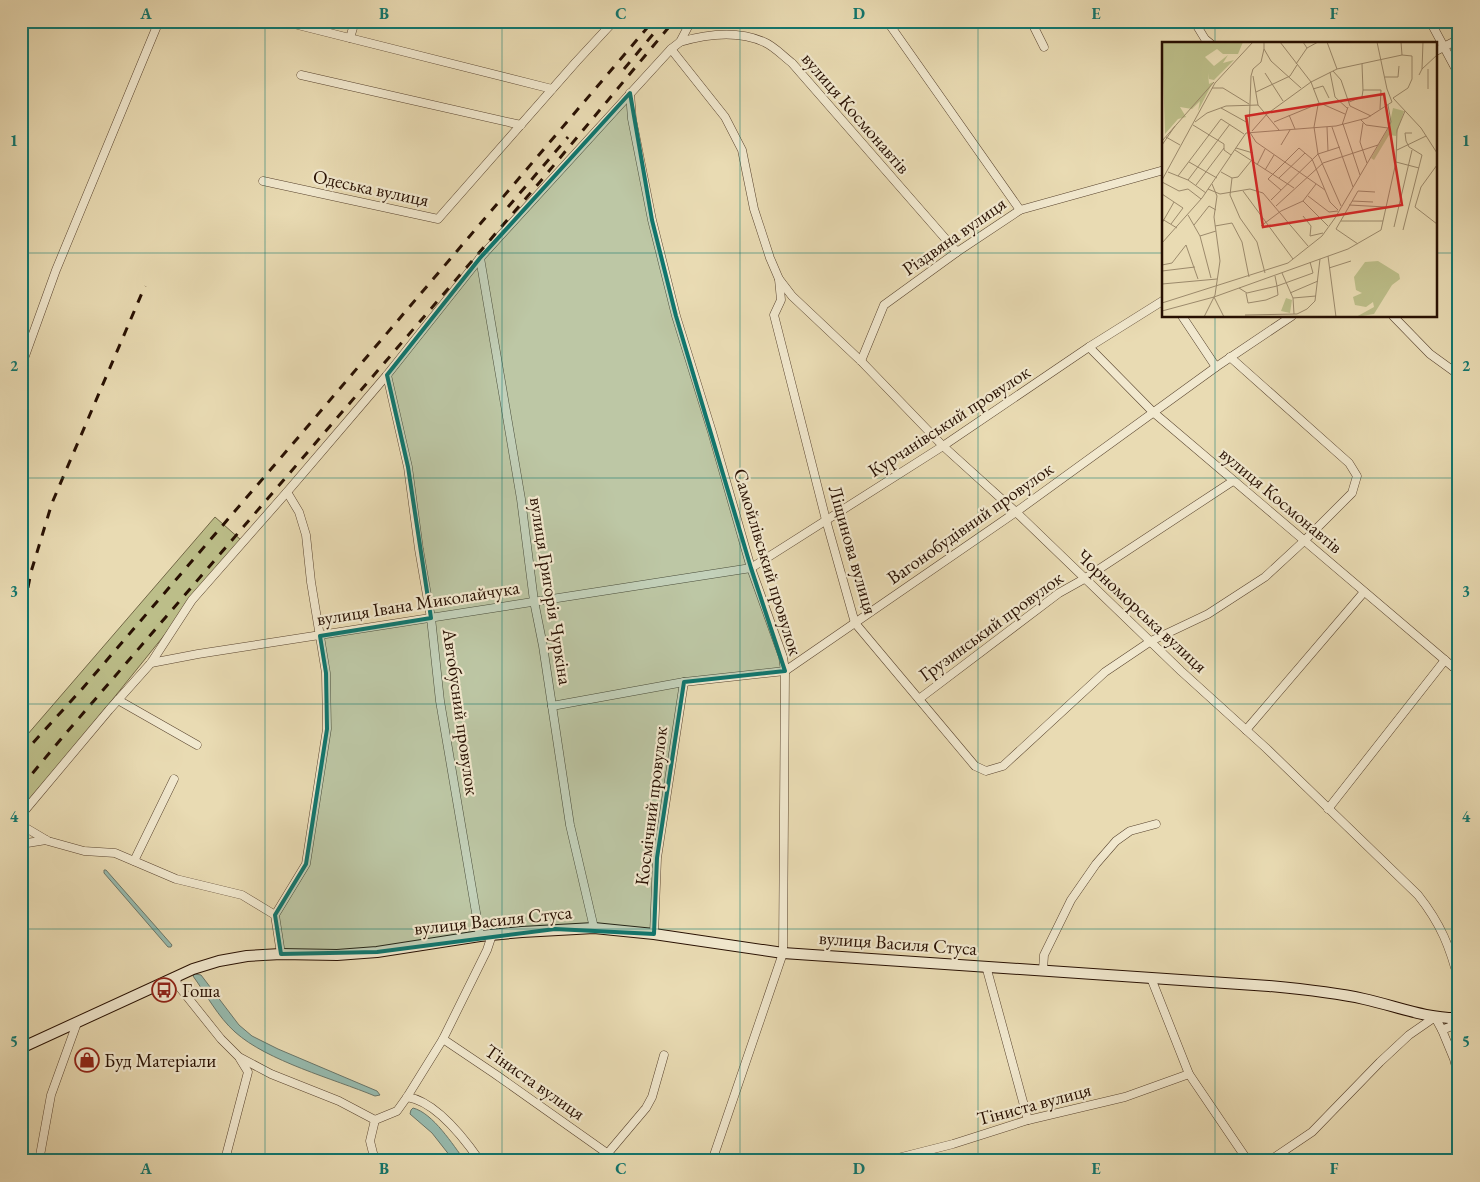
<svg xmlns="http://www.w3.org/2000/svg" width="1480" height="1182" viewBox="0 0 1480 1182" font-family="'EB Garamond',serif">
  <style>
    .green { fill: #bcbe89; stroke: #726746 }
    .water { fill: #97bbaf; stroke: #6b776a }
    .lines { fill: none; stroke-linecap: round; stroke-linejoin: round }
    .minor-casing { stroke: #58432e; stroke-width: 9 }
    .secondary-casing { stroke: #281002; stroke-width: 12 }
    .minor { stroke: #f1e8ce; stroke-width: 8 }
    .secondary { stroke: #f1e8ce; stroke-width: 10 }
    .rail { stroke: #281002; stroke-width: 3; stroke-dasharray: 9 9; stroke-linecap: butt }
    .marked { fill: #0f766e; fill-opacity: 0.2; stroke: #0f766e; stroke-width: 4; stroke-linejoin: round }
    .grid { fill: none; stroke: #0f766e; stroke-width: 1; stroke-opacity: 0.55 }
    .labels { text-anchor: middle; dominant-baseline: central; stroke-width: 4.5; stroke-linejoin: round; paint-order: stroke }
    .street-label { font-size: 19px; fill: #281002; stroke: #f1e8ce }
    .poi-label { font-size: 19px; fill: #281002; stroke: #f1e8ce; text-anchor: start }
    .inset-road { fill: none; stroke: #9c8a6c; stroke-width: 1 }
    .view { fill: #d62828; fill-opacity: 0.15; stroke: #d62828; stroke-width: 2.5 }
    .inset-edge { fill: none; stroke: #281002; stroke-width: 2.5 }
    .neatline { fill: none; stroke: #0f766e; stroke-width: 2 }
    .grid-label { font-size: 16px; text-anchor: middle; font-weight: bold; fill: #0f766e }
  </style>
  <rect width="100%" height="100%" fill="#e9dbb3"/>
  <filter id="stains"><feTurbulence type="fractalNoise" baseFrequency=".004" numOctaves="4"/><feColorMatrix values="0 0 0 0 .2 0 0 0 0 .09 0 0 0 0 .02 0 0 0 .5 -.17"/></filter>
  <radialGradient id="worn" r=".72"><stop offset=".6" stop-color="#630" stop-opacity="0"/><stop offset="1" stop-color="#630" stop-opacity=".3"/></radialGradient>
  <path class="green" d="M215 517 241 540 21 813V742Z"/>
  <g class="water">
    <path d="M104 870H106L172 945 171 947H168L104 873Z"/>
    <path d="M195 974 201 975 239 1025 252 1036 278 1049 377 1091 380 1095 375 1096C334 1079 267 1061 235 1032 218 1017 206 994 193 976Z"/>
    <path d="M413 1108C433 1113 453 1145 465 1161H454L432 1133 410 1114 411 1110Z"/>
  </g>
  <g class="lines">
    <g class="minor-casing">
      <g id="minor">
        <path d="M282 21 552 89"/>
        <path d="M887 21 1020 210"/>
        <path d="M1031 21 1044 47"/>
        <path d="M1194 21 1205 39 1211 44"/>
        <path d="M1430 21 1459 75"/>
        <path d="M350 38 355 21"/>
        <path d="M680 42C707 34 737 30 764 42 774 46 784 57 792 63L957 252"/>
        <path d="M671 49 725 117 742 150 754 209 770 258 779 279 781 300 774 315 826 520 855 623 975 766 986 771 1003 766 1105 672 1151 641 1208 614 1265 577 1304 541 1352 493 1357 476 1349 463 1230 357"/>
        <path d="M1436 51 1459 39"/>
        <path d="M301 75 521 125"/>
        <path d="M630 93 632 119 652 220 676 316 712 432 751 568 783 657 785 671 783 953 712 1161"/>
        <path d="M263 181 438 219 576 62 614 21"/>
        <path d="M480 258 521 499 534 601 543 646 570 825 594 928"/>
        <path d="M779 279 792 296 861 361 943 446 1016 512 1181 671 1266 748 1418 895C1441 924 1450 947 1459 982"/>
        <path d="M1182 316 1216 367"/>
        <path d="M1393 316 1430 354 1459 375"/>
        <path d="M1089 347 1153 412 1459 672"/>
        <path d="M861 361 884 305 957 252 1020 210 1164 170"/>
        <path d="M21 367 56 270 159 21"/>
        <path d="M387 375 408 467 419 549 431 618 440 701 480 936"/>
        <path d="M151 663 198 654 751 568 943 446 1089 347 1164 300"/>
        <path d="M919 699 1059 593 1084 579 1233 481"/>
        <path d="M118 700 197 745"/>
        <path d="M552 706 684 682 785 671 1016 512 1216 367 1292 316"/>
        <path d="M1246 730 1364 592"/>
        <path d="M1328 809 1445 660"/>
        <path d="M21 815 109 710 151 663 192 600 287 492 387 375 480 258 671 49 680 42 691 21"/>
        <path d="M21 825 48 841 84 851 115 853 176 879 242 895 275 915 281 954"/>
        <path d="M21 844 46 840"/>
        <path d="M134 861 174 779"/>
        <path d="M275 915 306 864 327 729 326 673 311 582 306 535 299 512 287 492"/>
        <path d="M654 934 657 858 684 682"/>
        <path d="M986 966 1028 1120"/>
        <path d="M1043 970 1044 955 1071 900 1096 864 1116 841 1130 831 1156 824"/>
        <path d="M176 977 177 984 221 1039 239 1057 271 1074 339 1101 375 1120"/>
        <path d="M1151 978 1189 1074 1248 1161"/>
        <path d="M1459 1023 1442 1030 1454 1059 1459 1078"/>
        <path d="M443 1039 495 1074 618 1161"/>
        <path d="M407 1097C435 1101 464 1138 480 1161"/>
        <path d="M375 1120 397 1111 407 1097 443 1039 487 950 492 935"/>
        <path d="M375 1120 370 1141 375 1161"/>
        <path d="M608 1153 646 1108 652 1097 664 1055"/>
        <path d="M39 1161 51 1095 77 1023"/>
        <path d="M226 1161 227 1152 248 1072 240 1059"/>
        <path d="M886 1161 953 1144 1028 1120 1125 1097 1189 1074"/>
        <path d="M1269 1161 1312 1132 1380 1062 1409 1035 1435 1017 1442 1030"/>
      </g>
    </g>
    <g class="secondary-casing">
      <path id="secondary" d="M21 1048 193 969 219 961 247 956 281 954 337 955 377 952 480 936 522 932 594 928 654 934 783 953 1269 986C1301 989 1333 992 1364 999 1396 1006 1427 1019 1459 1018"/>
    </g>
    <use href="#minor" class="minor"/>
    <use href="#secondary" class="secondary"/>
    <g class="rail">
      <path d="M624 69 664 21"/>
      <path d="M508 207 568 137"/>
      <path d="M21 623 31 572 52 503 145 286"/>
      <path d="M21 756 82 689 296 440 653 21"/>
      <path d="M21 787 61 739 539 183 674 21"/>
    </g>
  </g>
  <path class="marked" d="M630 93 652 220 676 316 751 568 785 671 684 682 657 858 654 934 555 929 377 952 281 954 275 915 306 864 327 729 326 673 320 636 431 618 408 467 387 375 480 258Z"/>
  <path class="grid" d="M265 21V1161M502 21V1161M740 21V1161M978 21V1161M1215 21V44M21 253H1164M1436 253H1459M1215 316V1161M21 478H1459M21 704H1459M21 929H1459"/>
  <defs>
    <g id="bus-ring" transform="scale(1.25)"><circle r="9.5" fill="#f1e8ce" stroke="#8f2418" stroke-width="1.5"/><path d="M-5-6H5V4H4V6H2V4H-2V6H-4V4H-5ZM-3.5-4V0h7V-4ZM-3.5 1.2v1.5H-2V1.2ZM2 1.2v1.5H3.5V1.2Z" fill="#8f2418"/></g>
    <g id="shop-ring" transform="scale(1.25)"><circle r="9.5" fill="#f1e8ce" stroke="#8f2418" stroke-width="1.5"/><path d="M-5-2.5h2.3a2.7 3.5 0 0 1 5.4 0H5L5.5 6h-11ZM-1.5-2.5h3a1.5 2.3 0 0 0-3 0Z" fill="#8f2418"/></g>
  </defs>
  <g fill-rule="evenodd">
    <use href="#bus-ring" x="164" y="990"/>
    <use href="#shop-ring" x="87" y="1060"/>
  </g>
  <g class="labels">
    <g class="street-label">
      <text transform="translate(856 113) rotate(49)">вулиця Космонавтів</text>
      <text transform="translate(371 188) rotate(12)">Одеська вулиця</text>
      <text transform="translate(954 236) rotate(-35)">Різдвяна вулиця</text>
      <text transform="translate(949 421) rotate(-33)">Курчанівський провулок</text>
      <text transform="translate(1281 500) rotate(40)">вулиця Космонавтів</text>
      <text transform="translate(970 523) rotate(-35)">Вагонобудівний провулок</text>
      <text transform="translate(853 550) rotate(74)">Ліщинова вулиця</text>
      <text transform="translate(768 562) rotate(73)">Самойлівський провулок</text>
      <text transform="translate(551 591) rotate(81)">вулиця Григорія Чуркіна</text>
      <text transform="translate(418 603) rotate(-9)">вулиця Івана Миколайчука</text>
      <text transform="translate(1142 611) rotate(43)">Чорноморська вулиця</text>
      <text transform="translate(991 626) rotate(-36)">Грузинський провулок</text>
      <text transform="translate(461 712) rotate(82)">Автобусний провулок</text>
      <text transform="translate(651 806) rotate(-83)">Космічний провулок</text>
      <text transform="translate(493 920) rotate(-6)">вулиця Василя Стуса</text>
      <text transform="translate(898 943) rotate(4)">вулиця Василя Стуса</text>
      <text transform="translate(535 1082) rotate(35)">Тіниста вулиця</text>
      <text transform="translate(1034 1104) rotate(-15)">Тіниста вулиця</text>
    </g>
    <g class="poi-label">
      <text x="182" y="990">Гоша</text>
      <text x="104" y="1060">Буд Матерiали</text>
    </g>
  </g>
  <g transform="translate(1162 42)">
    <rect width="275" height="275" fill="#e9dbb3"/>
    <path d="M0 0H81L76 12H61L55 7 43 15 52 24 66 13 61 21 72 18 52 38 47 37 46 31 47 42 51 40 36 69 38 59 30 67 18 65 24 75 16 77 3 92ZM231 66 242 69 234 94 227 93 212 118 209 116 227 85ZM216 219 237 232 238 237 230 243 212 272 194 275 212 265 211 260 204 265 193 263 191 255 200 251 194 248 192 235 203 220ZM124 256 130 258 128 271 119 269Z" fill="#bcbe89"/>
    <path class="inset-road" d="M102 0V7L109 19 139 46M118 0 149 40 157 61M141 0 145 6 156 0M165 0 175 27M239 0 240 13 250 14V37L246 46 231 56 259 86 275 111M102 7 99 20 91 27 89 34 87 89 94 100 163 148M134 22 145 6M200 22 201 48M260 27 275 13M171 29 179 38 188 64M168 30 173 55 185 66M103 31 121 59M257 33 260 27 261 0M91 34 96 63M223 35H236L237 24M50 46H61L87 62M151 47 161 44 167 56M266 47V27M94 50 128 34 135 23M187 60 200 55 201 48H219L218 67M156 63 152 85 156 112 179 164M188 64 209 74M59 66 86 81M127 73 133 87M199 78 204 83 226 86 229 80 226 63M33 80 45 71 64 64 96 63 117 88M112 80 158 61 183 72M201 81 198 100 205 121M181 82 198 133M31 83 62 102V108L69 113M180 83 186 65M165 85 166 109M170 85 191 145M90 89 105 72 149 40 175 27 240 13M4 95 18 103M0 99 52 40M0 103 13 84M119 103 128 88M74 106 91 111M73 108 132 146M235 108 264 94M27 120 55 136M234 120 257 126M95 123 103 107M275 123 259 145 253 165 275 182M103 128 112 113M6 130 26 138 44 151M59 130 70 136 76 135 89 119M16 134 59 77 82 92M70 136 68 153 78 176 95 200 103 231M117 136 143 111M0 138 53 41 91 0M26 138 68 82M0 140 17 149 26 147 39 157M34 143 62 106M46 147 58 152 88 147 101 151 146 204M119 148 106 137 137 106 150 117 168 160 176 168M81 149 131 217M0 152 21 166 9 182M146 154 167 170 176 169M109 158 156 112 178 105M141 159 166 184M190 159 211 160M187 163 224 165M114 164 161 121 216 103M26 173 38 194 49 236M141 174 149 184 148 194 161 191M0 177 15 186M179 179H221M0 181 12 160M32 183 47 164 54 168M53 184 70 181 80 200 87 235M99 184 119 169 141 159 154 142M232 185 250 108M241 188 260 113 247 105 244 99 243 91H250M38 194 54 189M0 201 40 156 84 91 174 84 205 76 230 60 225 47 215 0M196 202 174 187 196 149 213 150M166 214 174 275M0 223 10 221 24 203 36 237M167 226 189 219M0 229 33 225M120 231 131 256 132 272M0 242 55 237M115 244 151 231 148 220M77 246 85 251 115 244 113 234M84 251 86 261 104 258 116 253 115 244M128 251 156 239M52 255 62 275M131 256 154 254M0 261 126 221 160 194 173 176 226 86M0 269 52 255 186 207 219 188 234 120 235 88 243 69M83 273 135 272 145 267 153 259 158 217M42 275 53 253 58 219 52 175 55 154 50 142"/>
    <path class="view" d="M222 52 240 163 101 185 84 74Z"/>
    <rect width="275" height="275" class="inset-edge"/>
  </g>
  <rect width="1480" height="1182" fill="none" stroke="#e9dbb3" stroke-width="55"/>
  <rect x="28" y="28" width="1424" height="1126" class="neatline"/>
  <g class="grid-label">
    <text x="146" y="19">A</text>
    <text x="384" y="19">B</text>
    <text x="621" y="19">C</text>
    <text x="859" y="19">D</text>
    <text x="1096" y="19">E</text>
    <text x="1334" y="19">F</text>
    <text x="14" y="146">1</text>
    <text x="1466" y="146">1</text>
    <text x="14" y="371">2</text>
    <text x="1466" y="371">2</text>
    <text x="14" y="597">3</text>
    <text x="1466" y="597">3</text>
    <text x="14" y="822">4</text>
    <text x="1466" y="822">4</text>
    <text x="14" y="1047">5</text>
    <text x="1466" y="1047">5</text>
    <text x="146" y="1174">A</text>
    <text x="384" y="1174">B</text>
    <text x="621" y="1174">C</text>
    <text x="859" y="1174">D</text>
    <text x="1096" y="1174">E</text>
    <text x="1334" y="1174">F</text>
  </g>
  <rect width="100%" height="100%" filter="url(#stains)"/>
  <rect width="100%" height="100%" fill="url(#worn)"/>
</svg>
